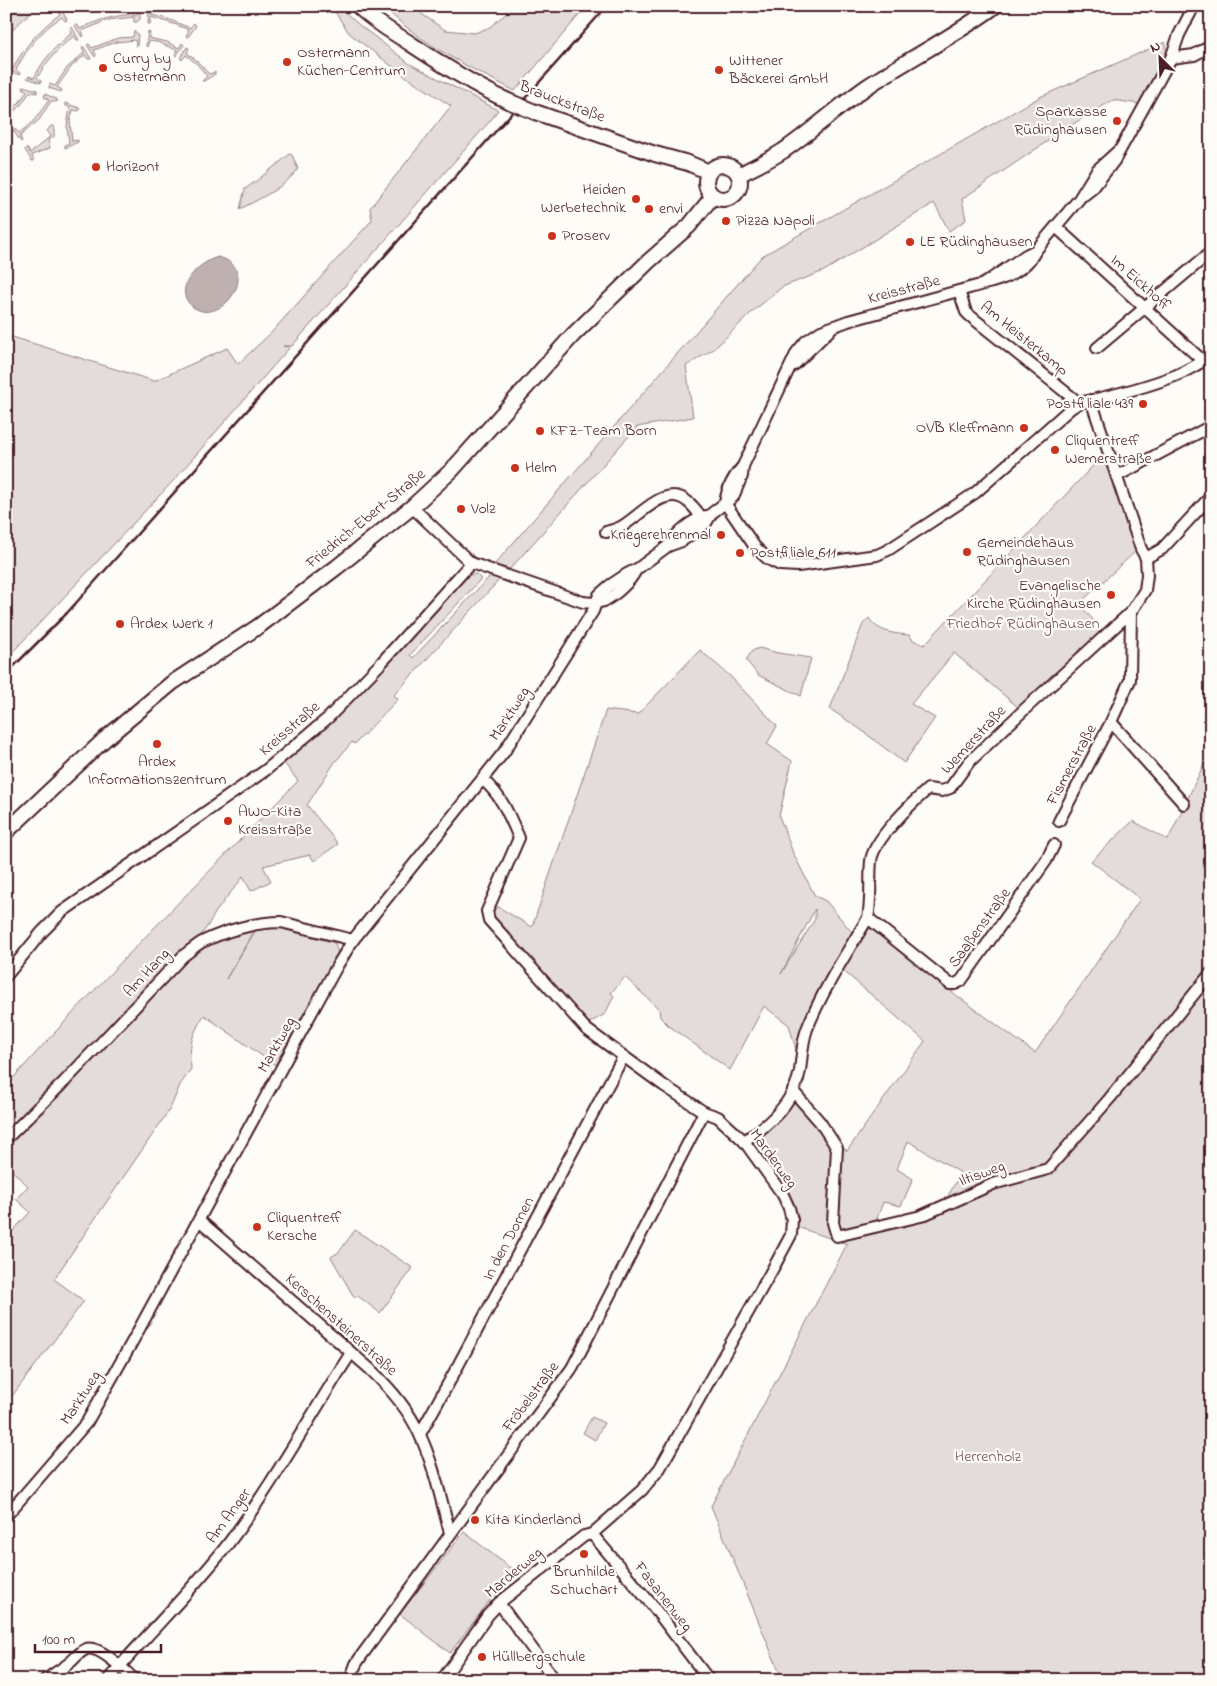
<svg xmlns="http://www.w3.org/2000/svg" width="1217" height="1686" viewBox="0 0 1217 1686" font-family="'Indie Flower',sans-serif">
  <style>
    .green { fill: #e3dcda; stroke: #967e82; fill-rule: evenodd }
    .water { fill: #c0b1b1; stroke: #91777b }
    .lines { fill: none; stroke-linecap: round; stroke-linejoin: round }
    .street-casing { stroke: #4a1f2b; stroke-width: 14 }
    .secondary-casing { stroke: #4a1f2b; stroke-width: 18 }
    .street { stroke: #fdfcf7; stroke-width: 10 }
    .secondary { stroke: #fdfcf7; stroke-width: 14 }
    .rail { stroke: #4a1f2b; stroke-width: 2.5 }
    .secondary-bridge-casing { stroke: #4a1f2b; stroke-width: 18; stroke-linecap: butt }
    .secondary-bridge { stroke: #fdfcf7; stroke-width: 14 }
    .poi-dot { fill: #c8321e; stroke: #fdfcf7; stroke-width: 2 }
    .labels { text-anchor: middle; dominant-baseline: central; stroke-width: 4.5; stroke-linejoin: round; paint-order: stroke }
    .poi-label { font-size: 16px; fill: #4a1f2b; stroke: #fdfcf7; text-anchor: start }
    .street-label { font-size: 16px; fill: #4a1f2b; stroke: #fdfcf7 }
    .park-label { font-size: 16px; fill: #704e57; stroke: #fdfcf7 }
  </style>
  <rect width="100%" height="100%" fill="#fdfcf7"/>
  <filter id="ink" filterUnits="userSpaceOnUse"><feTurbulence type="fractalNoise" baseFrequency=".02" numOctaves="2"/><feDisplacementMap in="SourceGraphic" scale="10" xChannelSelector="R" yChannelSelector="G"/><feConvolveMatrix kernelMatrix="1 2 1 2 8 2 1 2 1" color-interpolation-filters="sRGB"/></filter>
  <g filter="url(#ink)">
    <g class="green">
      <path d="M22 6H37L15 27 6 39V16Z"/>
      <path d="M331 6H338L358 24 410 64 498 110 490 121 292 346H283L290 347 174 480 6 659V335L154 381 227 348 238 364 271 333 372 220 370 208 451 106 402 74 349 33Z"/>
      <path d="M383 6H410L445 30 475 33 490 27 515 6H587L515 91C469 67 420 44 383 6Z"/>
      <path d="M60 7 67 20 65 21 62 17C41 30 26 49 16 70L20 73V75L7 70 8 67 13 69C24 46 40 29 60 14L57 8Z"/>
      <path d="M140 8V19L137 22H134V17L108 20 82 31 84 36 82 37 75 26 77 24 80 29C99 19 117 15 137 14L138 9Z"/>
      <path d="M149 9 151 10 152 15 168 19 190 28 194 23 196 26 188 37 186 36 189 30 177 25 151 17 150 24H148Z"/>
      <path d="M72 27 79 40H77L74 36C58 48 47 61 37 78L41 81V83L27 78 29 76 34 78C43 60 56 45 72 33L70 28Z"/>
      <path d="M134 31 138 34 137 46H136L135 40 116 42 94 50 96 55 95 57 87 45 89 44 92 48 118 38 133 37Z"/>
      <path d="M148 31 150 33 149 38 167 42 179 48 182 43 184 45 176 56 175 55 177 50 157 42 149 41 147 47 146 46Z"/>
      <path d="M1165 42 1168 63 1139 104 1113 100 1073 124 962 199 966 220 949 231 934 203 824 271 782 287 751 313 714 349 686 366 693 417 637 427 510 569 494 565 762 256 1040 97Z"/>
      <path d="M82 47H84L91 59H88L85 55 72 66 57 87 62 90 61 92 49 88 50 84 55 86 67 68 84 53Z"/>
      <path d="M187 47 189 48 187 53 194 58 209 74 215 72V74L204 81H202L207 76 197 64 186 55 182 60 180 58Z"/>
      <path d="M23 86 37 90V93L30 92 20 106 8 116 11 122 9 123 6 119V114L19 103 27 91 23 88Z"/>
      <path d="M45 94 56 99 58 101 55 102 51 101 39 120 20 136 22 141 21 142 13 130 15 129 19 133 33 122 49 100 44 97Z"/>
      <path d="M65 103 79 108 80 110 78 111 73 110 70 121 72 141 78 140V142L65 148V145L69 143 67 126 70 108 65 105Z"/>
      <path d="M51 126H54V137L48 139 50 148 32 155 34 161H32L25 150V149L27 148 30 153 51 136 47 131Z"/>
      <path d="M290 154 292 155 298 169C284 188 261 198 240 209L245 189 255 182Z"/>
      <path d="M1104 454 1136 551 1079 604 1103 631 1019 708 954 653 911 704 935 718 904 763 860 729 830 709 863 624 869 618C877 632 895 634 909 635L913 640 924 645Z"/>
      <path d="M476 574 481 579 410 655 413 658 491 575 499 577 500 579 394 695 398 699 355 744 352 742 335 762 307 805 338 844 314 861 310 855 263 866 271 881 251 891 243 876C237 887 228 894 221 905 213 914 209 926 201 935L206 945 255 929 226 979 256 930 280 928 335 943 338 953 275 1065 204 1015C191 1037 189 1044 191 1069L180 1085 170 1109 54 1279 84 1301 6 1404V1242L12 1232 30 1212 16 1199 28 1186 6 1165V1086C100 981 199 882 298 781L284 763 331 718 463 579 470 575Z"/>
      <path d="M759 648 778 653 811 658 801 696 758 675 746 660 752 651Z"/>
      <path d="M700 650 730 676 777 726 767 744 792 761 779 816 793 853 815 896 826 901 855 936 824 986 799 1060 789 1025 764 1006 730 1070 669 1026 660 1017 659 1009 625 977 611 993 614 996 605 1014 586 1025 493 921 490 914 495 905 532 927 606 710 638 714ZM815 909V919L781 974Z"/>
      <path d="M1211 749V1680H780L781 1676 711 1506 847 1244 797 1227 792 1209 750 1144 776 1122 790 1103 798 1102 817 1125 847 1151 925 1041 840 968 868 922 956 995 1035 1053 1140 899 1091 861 1133 821 1168 840ZM908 1141 961 1173 940 1210 873 1230 883 1202 901 1206 913 1179 897 1169Z"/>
      <path d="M355 1230 413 1268 380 1313 358 1296 354 1297 331 1257 339 1252Z"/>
      <path d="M592 1417 604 1423 595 1440 583 1433Z"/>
      <path d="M464 1532 513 1570 450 1653 400 1614Z"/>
    </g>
    <path class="water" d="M218 257C263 268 222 328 193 307 170 289 199 262 218 257Z"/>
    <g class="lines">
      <g class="street-casing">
        <g id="street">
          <path d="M1171 58 1194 55 1211 46"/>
          <path d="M1084 195 1093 188 1114 161 1171 58 1179 35 1194 6"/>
          <path d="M1056 227 1203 361"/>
          <path d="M985 283 1026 255 1036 250"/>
          <path d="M959 291 966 312 969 315 1079 403"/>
          <path d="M1097 348 1211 252"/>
          <path d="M794 365 830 330"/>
          <path d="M1117 476 1211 426"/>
          <path d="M725 503 755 547 768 559 780 565 798 566 877 555 888 550 975 493 1071 408 1079 403C1111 396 1147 387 1177 375 1189 370 1200 363 1211 356"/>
          <path d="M725 503C727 488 733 477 743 466L797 352 806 341 821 331 848 321 984 284C1004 280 1026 270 1036 250L1079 199 1097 170 1118 151"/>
          <path d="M412 507 471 563 583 602C590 603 598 603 604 601 616 595 630 582 636 570"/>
          <path d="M606 532C612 530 619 529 624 525 642 514 666 483 688 502 695 507 700 516 706 523"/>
          <path d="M668 546C676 533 691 520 706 516"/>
          <path d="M1146 558 1162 549 1211 496"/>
          <path d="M1131 612 1130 680 1111 722 1184 804"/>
          <path d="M1059 821 1111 722"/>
          <path d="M868 918 950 984H955L961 981 1046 861 1054 845"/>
          <path d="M6 976 42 932 62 912 266 770 328 718 382 662 471 563"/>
          <path d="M793 1091 820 1122 837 1148 833 1223 837 1236 921 1216 993 1184 1048 1169 1110 1098 1211 973"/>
          <path d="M6 1139 65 1081 183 956C189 952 195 946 202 942 225 931 255 922 281 922L353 940"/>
          <path d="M744 1141C769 1125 794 1102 800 1071 802 1056 802 1043 807 1029 823 989 846 954 868 918 872 898 869 880 871 861 873 840 912 803 928 789L942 791 950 788 969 762 1026 708 1131 612 1145 590 1147 575 1146 558 1141 549 1091 400"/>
          <path d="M199 1220 370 1369C390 1388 408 1408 419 1433 434 1464 441 1500 450 1533"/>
          <path d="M420 1434 453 1375 623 1057"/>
          <path d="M6 1516 87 1422 131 1344 337 966 353 940 504 752 593 611 599 595 609 586 627 574 637 569 668 546 682 541 706 523 712 513 733 497 742 476 743 466"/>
          <path d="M592 1534 652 1605 709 1680"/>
          <path d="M499 1603 555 1680"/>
          <path d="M45 1680C52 1675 60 1670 68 1664 74 1660 79 1652 86 1649 100 1645 125 1671 135 1680"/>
          <path d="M108 1680C147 1634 191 1592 228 1544 274 1483 310 1416 351 1353"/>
          <path d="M350 1680 356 1664 362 1655 572 1368 704 1112"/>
          <path d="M442 1680 488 1615 499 1603 584 1536 592 1534 642 1490 660 1468 776 1263 791 1235 792 1220 789 1208 783 1195 744 1141 718 1117 704 1112 663 1085 586 1029 489 920 487 911 519 838C509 815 502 796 483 780"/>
        </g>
      </g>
      <g class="secondary-casing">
        <g id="secondary">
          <path d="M358 6C374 22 393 32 411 44 443 65 474 85 508 101"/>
          <path d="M535 112 655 154 688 163 709 172"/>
          <circle cx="723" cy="182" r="17"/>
          <path d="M739 175C754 167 769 160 783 151 812 131 839 106 868 86 910 58 955 36 995 6"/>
          <path d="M6 832 105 739 172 683 259 626 337 567 412 507 452 470 573 335 649 261 689 226 713 196"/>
        </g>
      </g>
      <use href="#street" class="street"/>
      <use href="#secondary" class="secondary"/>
      <path class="rail" d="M6 674 67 613 108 567 607 6"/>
      <g class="secondary-bridge-casing">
        <path id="secondary-bridge" d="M508 101 535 112"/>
      </g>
      <use href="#secondary-bridge" class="secondary-bridge"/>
    </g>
  </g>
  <g class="poi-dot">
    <circle cx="287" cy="62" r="5"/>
    <circle cx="103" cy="68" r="5"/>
    <circle cx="719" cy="70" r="5"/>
    <circle cx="1117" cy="121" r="5"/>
    <circle cx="96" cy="167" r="5"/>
    <circle cx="636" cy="199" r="5"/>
    <circle cx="649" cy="209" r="5"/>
    <circle cx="726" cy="221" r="5"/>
    <circle cx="552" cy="236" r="5"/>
    <circle cx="910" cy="242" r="5"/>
    <circle cx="1143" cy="404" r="5"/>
    <circle cx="1024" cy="428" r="5"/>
    <circle cx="540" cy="431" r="5"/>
    <circle cx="1055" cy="450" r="5"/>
    <circle cx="515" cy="468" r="5"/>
    <circle cx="461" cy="509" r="5"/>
    <circle cx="721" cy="535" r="5"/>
    <circle cx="967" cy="552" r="5"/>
    <circle cx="740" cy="553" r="5"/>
    <circle cx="1111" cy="595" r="5"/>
    <circle cx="120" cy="624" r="5"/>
    <circle cx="157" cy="744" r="5"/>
    <circle cx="228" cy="821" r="5"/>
    <circle cx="257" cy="1227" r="5"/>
    <circle cx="475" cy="1520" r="5"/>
    <circle cx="584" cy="1554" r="5"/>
    <circle cx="482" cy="1657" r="5"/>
  </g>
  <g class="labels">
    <g class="poi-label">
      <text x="297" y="53">Ostermann<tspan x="297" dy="18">Küchen-Centrum</tspan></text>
      <text x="113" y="59">Curry by<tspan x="113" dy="18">Ostermann</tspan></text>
      <text x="729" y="61">Wittener<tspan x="729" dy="18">Bäckerei GmbH</tspan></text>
      <text x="1107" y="112" text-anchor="end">Sparkasse<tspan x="1107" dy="18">Rüdinghausen</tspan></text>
      <text x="106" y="167">Horizont</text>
      <text x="626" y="190" text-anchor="end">Heiden<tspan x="626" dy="18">Werbetechnik</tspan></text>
      <text x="659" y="209">envi</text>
      <text x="736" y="221">Pizza Napoli</text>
      <text x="562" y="236">Proserv</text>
      <text x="920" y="242">LE Rüdinghausen</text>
      <text x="1133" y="404" text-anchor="end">Postfiliale 439</text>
      <text x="1014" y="428" text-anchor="end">OVB Kleffmann</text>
      <text x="550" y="431">KFZ-Team Born</text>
      <text x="1065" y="441">Cliquentreff<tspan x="1065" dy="18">Wemerstraße</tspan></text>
      <text x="525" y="468">Helm</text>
      <text x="471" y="509">Volz</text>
      <text x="711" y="535" text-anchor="end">Kriegerehrenmal</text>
      <text x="977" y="543">Gemeindehaus<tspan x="977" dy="18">Rüdinghausen</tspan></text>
      <text x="750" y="553">Postfiliale 611</text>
      <text x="1101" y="586" text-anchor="end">Evangelische<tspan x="1101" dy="18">Kirche Rüdinghausen</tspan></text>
      <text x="130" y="624">Ardex Werk 1</text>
      <text x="157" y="762" text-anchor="middle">Ardex<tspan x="157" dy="18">Informationszentrum</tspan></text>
      <text x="238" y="812">AWO-Kita<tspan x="238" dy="18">Kreisstraße</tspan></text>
      <text x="267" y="1218">Cliquentreff<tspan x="267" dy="18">Kersche</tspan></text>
      <text x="485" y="1520">Kita Kinderland</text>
      <text x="584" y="1572" text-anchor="middle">Brunhilde<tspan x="584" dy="18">Schuchart</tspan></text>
      <text x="492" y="1657">Hüllbergschule</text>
    </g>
    <g class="street-label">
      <text transform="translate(562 102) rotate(21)">Brauckstraße</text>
      <text transform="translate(1140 283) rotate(42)">Im Eickhoff</text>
      <text transform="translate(904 290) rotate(-15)">Kreisstraße</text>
      <text transform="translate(1024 339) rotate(39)">Am Heisterkamp</text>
      <text transform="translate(366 519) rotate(-39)">Friedrich-Ebert-Straße</text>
      <text transform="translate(510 714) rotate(-57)">Marktweg</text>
      <text transform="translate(290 729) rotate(-41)">Kreisstraße</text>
      <text transform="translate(974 740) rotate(-47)">Wemerstraße</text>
      <text transform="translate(1072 765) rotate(-62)">Fismerstraße</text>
      <text transform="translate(980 928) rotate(-54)">Saaßenstraße</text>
      <text transform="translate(147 973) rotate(-47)">Am Hang</text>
      <text transform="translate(277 1045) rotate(-61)">Marktweg</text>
      <text transform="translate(773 1159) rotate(54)">Marderweg</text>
      <text transform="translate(982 1174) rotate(-20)">Iltisweg</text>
      <text transform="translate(509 1239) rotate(-62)">In den Dornen</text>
      <text transform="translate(341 1325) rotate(42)">Kerschensteinerstraße</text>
      <text transform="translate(531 1397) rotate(-53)">Fröbelstraße</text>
      <text transform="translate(81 1398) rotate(-57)">Marktweg</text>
      <text transform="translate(229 1516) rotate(-54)">Am Anger</text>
      <text transform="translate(514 1573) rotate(-40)">Marderweg</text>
      <text transform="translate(663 1597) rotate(52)">Fasanenweg</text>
    </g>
    <g class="park-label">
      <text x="1023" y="624">Friedhof Rüdinghausen</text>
      <text x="988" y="1457">Herrenholz</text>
    </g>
  </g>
  <rect width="1217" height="1686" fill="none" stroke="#fdfcf7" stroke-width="25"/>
  <rect x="12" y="12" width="1192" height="1661" fill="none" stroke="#4a1f2b" stroke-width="2" filter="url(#ink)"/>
  <g transform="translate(1160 58) rotate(336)" stroke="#fdfcf7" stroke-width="4" paint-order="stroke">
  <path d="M0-4L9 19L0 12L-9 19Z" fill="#4a1f2b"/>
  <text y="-8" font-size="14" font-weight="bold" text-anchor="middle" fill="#4a1f2b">N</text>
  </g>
  <path d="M35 1644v8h126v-8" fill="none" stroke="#4a1f2b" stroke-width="2.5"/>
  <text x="42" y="1644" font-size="15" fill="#4a1f2b" stroke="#fdfcf7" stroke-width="4" paint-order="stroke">100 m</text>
</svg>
